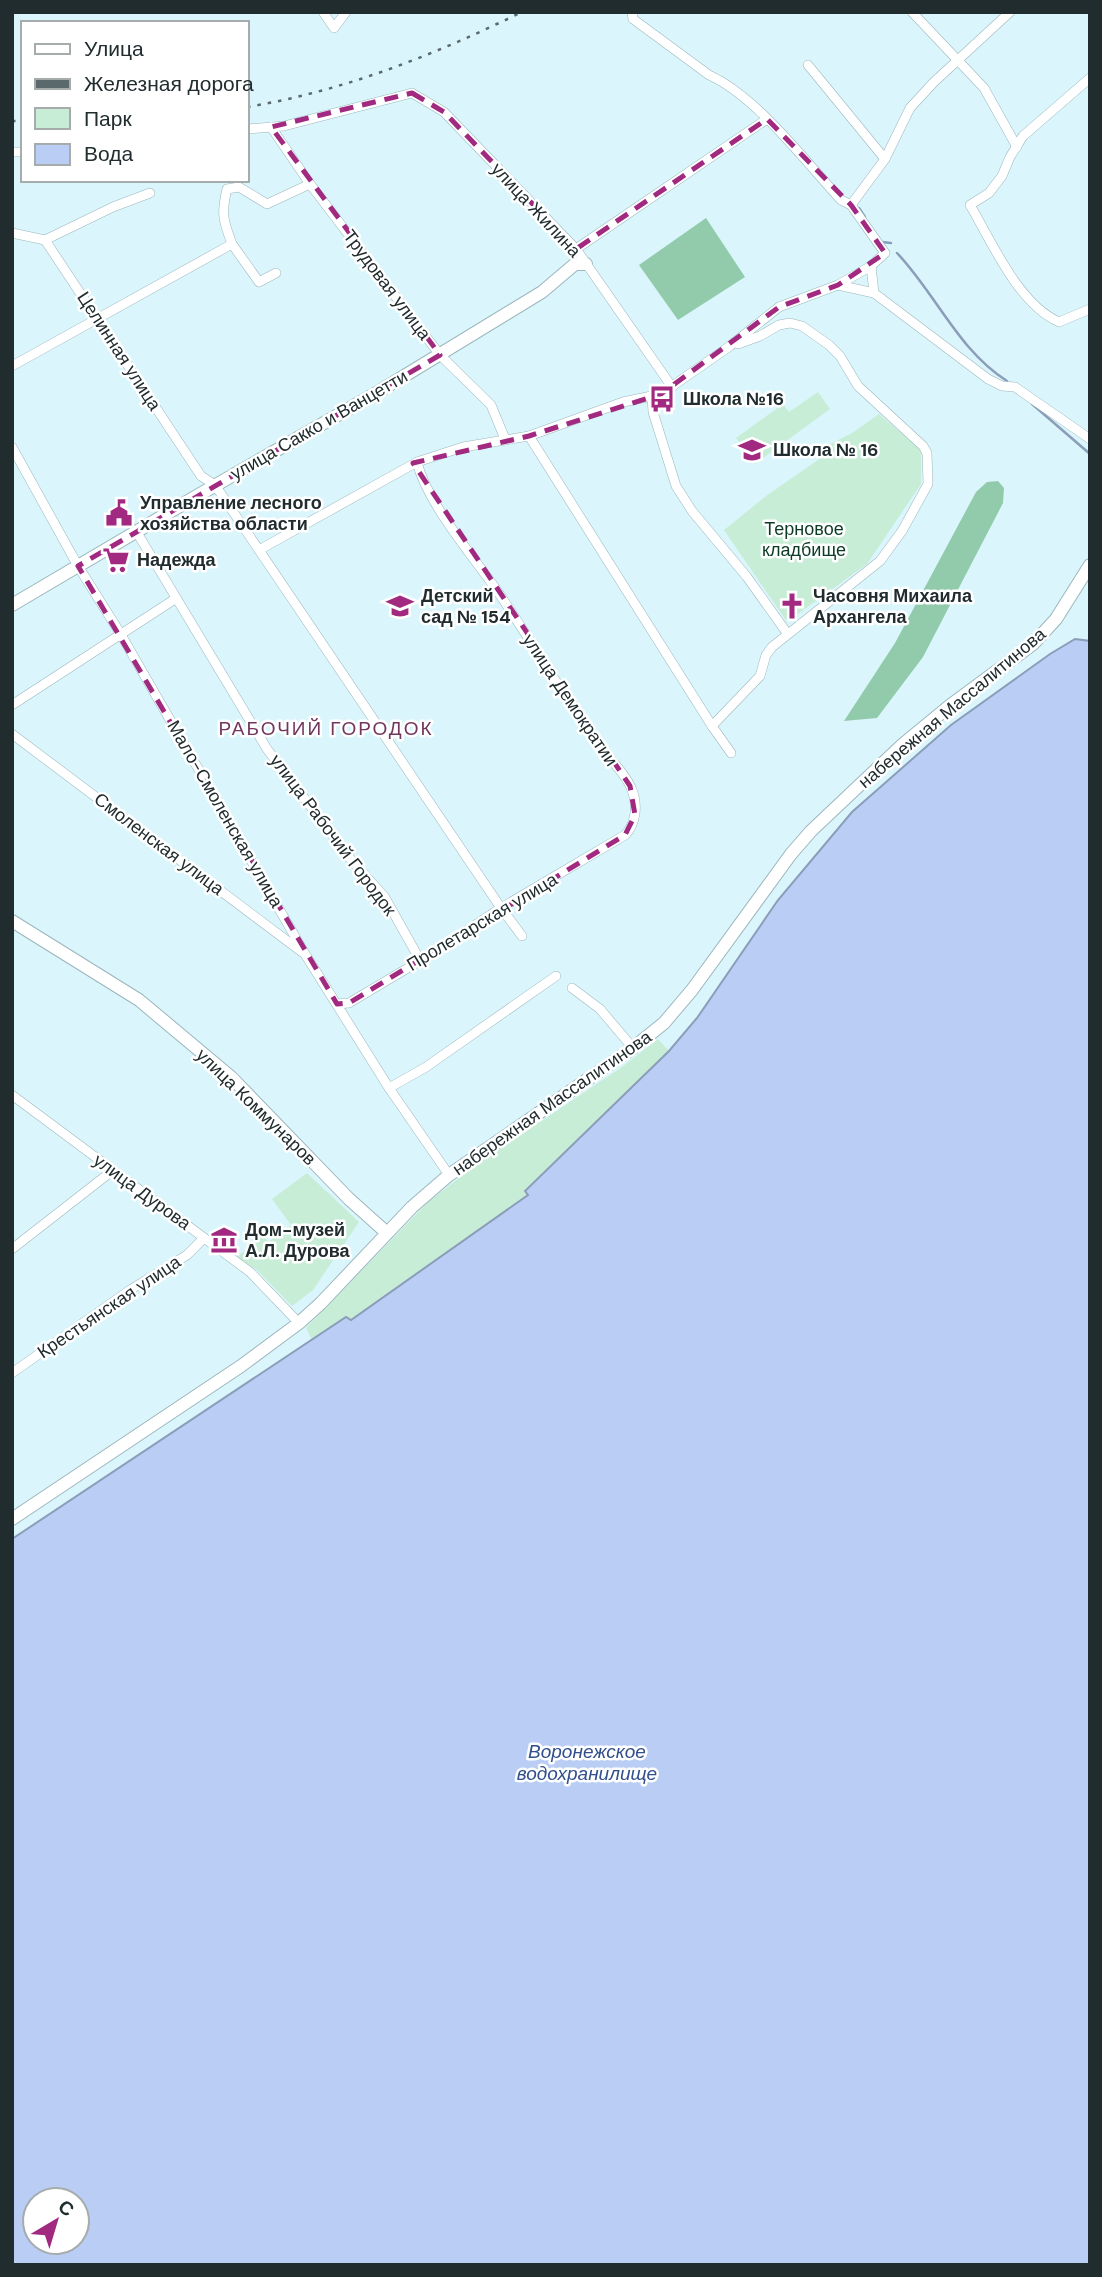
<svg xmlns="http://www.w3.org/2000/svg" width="1102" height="2277" viewBox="0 0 1102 2277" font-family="'DM Sans',sans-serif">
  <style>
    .green { fill: #c7edd7 }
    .forest { fill: #92cbab }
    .water { fill: #b9cdf5; stroke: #8b9db9; stroke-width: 2; fill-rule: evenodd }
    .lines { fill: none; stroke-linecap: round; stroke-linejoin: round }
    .stream { stroke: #8b9db9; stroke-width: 2.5 }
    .street-casing { stroke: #9bb6bc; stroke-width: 10 }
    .secondary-casing { stroke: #9bb6bc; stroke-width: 14 }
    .street { stroke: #fff; stroke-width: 9 }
    .secondary { stroke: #fff; stroke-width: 12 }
    .rail { stroke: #59696c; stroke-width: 2.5; stroke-dasharray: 3.5 7; stroke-linecap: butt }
    .marked { fill: none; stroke: #a12980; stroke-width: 5; stroke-dasharray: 14 9; stroke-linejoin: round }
    .labels { text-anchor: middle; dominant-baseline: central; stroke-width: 5; stroke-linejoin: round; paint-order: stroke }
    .street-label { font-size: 18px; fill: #212c2e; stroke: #fff }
    .poi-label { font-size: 18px; font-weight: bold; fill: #212c2e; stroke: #fff; text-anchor: start }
    .park-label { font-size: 18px; fill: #0b3a25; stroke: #fff }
    .neighbourhood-label { font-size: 19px; letter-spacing: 2px; fill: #73365f; stroke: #fff }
    .water-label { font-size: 19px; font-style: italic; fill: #33508c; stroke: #fff }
  </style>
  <rect width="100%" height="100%" fill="#daf6fc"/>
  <g class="green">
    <path d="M818 392 830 409 755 464 736 438 783 404 789 412Z"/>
    <path d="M879 414 921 450V484L867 564 787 622 724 530 766 496 825 455 828 445 852 433Z"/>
    <path d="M658 1039 669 1051 526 1191 528 1195 351 1320 346 1318 312 1340 306 1328 427 1203 474 1166 622 1067Z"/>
    <path d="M307 1173 359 1222 313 1290 292 1306 257 1270 237 1257 263 1235 268 1242 291 1225 272 1199Z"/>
  </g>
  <g class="forest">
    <path d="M706 218 745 277 678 320 639 265Z"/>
    <path d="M998 481 1004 488 1003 503 923 657 877 718 844 721 895 643 976 492 987 482Z"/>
  </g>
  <path class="water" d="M1075 639 1090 641V2265H12V1539L346 1317 351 1320 528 1195 525 1191 669 1051 697 1018 778 900 852 812 951 725 1050 654ZM35 2200H77V2242H35Z"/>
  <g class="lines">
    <g class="stream">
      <path d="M859 208 865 217"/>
      <path d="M882 242 891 243"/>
      <path d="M897 253C936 294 958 350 1007 381"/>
      <path d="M1032 404 1090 454"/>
    </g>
    <g class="street-casing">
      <g id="street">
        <path d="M323 12 334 28 346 12"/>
        <path d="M912 12 984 88 1017 147"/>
        <path d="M808 65 885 159"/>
        <path d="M1090 78 1023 136 1010 157 1002 176 989 193 970 205C992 242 1018 304 1059 322L1090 309"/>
        <path d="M271 127 310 184 440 355 491 405 505 439"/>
        <path d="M247 129 284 126 412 93 444 112 576 249 672 387"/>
        <path d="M12 152H23"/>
        <path d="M851 205 885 159 910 108 934 82 1010 12"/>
        <path d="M12 233 45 240 201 476 215 485 501 908 522 936"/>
        <path d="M45 240 113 207 150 193"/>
        <path d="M232 244 259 282 276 273"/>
        <path d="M576 249 767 119"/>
        <path d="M871 266 874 293 988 379 1002 386 1015 387 1090 439"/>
        <path d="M838 285 874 293"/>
        <path d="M12 366 232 244C223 220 221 214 227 189L239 187 267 204 310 184"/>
        <path d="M652 396 653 412 676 486 692 511 747 577 787 633"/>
        <path d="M529 436 712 726 731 753"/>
        <path d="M12 447 78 566 120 633 305 954 389 1088 449 1175"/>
        <path d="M136 531 267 749 352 861 384 896 420 960"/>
        <path d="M259 550 417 462 463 447 529 436 623 402 661 394 730 346 779 307 838 285 871 266 885 253 851 205 841 200C805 161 756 96 709 75L633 19 632 12"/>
        <path d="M12 705 175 599"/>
        <path d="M712 726 760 676 766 655 772 647 880 561 902 531 928 484 927 453 923 446 858 386 840 356 829 345 802 326 790 323 779 325 760 336 738 344"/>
        <path d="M12 734 302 952"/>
        <path d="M572 988 600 1009 633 1048"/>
        <path d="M337 1004 349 1003 433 953 501 908 625 835C636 824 638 805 632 790 624 770 603 753 591 735 559 688 530 639 498 592 473 556 427 503 417 462"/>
        <path d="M389 1088 426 1067 556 976"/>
        <path d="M12 1095 250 1272 299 1323"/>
        <path d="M12 1249 112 1171"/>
        <path d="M12 1373 130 1290 187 1255 204 1238"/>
      </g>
    </g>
    <g class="secondary-casing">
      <g id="secondary">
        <path d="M12 605 195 497 378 392 542 292 575 264H586"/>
        <path d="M12 921 139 1000 231 1077 349 1199 387 1233"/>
        <path d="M12 1519 241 1366 299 1323 321 1303 412 1207 449 1175 633 1048 664 1023 692 990 791 854 811 831 901 746 952 704 1033 644 1056 619 1090 565"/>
      </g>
    </g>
    <use href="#street" class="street"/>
    <use href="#secondary" class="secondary"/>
    <g class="rail">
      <path d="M247 107C344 91 434 55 522 12"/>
      <path d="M12 121H23"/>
    </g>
  </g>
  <path class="marked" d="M412 93 444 112 576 249 767 119 851 205 885 253 838 285 779 307 661 394 529 436 413 463 630 786 635 815 625 835 349 1003 337 1004 78 566 440 355 271 127Z"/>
  <defs>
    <g id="bus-bare" transform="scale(2.1)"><path d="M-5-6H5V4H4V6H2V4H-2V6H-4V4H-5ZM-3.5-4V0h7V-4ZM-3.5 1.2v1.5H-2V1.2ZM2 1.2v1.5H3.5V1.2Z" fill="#a12980" stroke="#fff" stroke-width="2.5" paint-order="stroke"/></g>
    <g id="school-bare" transform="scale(2.1)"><path d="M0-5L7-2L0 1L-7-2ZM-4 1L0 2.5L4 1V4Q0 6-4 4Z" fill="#a12980" stroke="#fff" stroke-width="2.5" paint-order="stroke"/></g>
    <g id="civic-bare" transform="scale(2.1)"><path d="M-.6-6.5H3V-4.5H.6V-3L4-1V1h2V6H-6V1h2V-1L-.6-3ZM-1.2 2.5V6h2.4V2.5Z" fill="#a12980" stroke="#fff" stroke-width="2.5" paint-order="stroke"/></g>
    <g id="supermarket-bare" transform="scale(2.1)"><path d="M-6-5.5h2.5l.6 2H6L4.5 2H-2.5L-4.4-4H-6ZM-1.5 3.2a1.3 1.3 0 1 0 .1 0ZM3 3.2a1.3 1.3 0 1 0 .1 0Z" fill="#a12980" stroke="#fff" stroke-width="2.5" paint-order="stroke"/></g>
    <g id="church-bare" transform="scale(2.1)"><path d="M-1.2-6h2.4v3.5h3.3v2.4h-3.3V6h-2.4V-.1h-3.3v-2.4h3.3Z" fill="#a12980" stroke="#fff" stroke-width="2.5" paint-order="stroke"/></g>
    <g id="museum-bare" transform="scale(2.1)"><path d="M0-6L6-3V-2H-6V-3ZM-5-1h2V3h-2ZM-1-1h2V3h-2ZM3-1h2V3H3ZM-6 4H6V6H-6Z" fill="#a12980" stroke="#fff" stroke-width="2.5" paint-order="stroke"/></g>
  </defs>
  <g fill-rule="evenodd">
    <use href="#bus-bare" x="662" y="399"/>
    <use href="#school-bare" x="752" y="450"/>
    <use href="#civic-bare" x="119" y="513"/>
    <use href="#supermarket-bare" x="116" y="560"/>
    <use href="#school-bare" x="400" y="606"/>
    <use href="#church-bare" x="792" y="606"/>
    <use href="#museum-bare" x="224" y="1240"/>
  </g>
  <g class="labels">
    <g class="street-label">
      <text transform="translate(536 210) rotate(47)">улица Жилина</text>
      <text transform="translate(387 285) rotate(53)">Трудовая улица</text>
      <text transform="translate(119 351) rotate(57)">Целинная улица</text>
      <text transform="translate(319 425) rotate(-30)">улица Сакко и Ванцетти</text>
      <text transform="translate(570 700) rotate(56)">улица Демократии</text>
      <text transform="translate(952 708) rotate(-40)">набережная Массалитинова</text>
      <text transform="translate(225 814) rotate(60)">Мало-Смоленская улица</text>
      <text transform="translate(333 835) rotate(53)">улица Рабочий Городок</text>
      <text transform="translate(159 844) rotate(37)">Смоленская улица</text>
      <text transform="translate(482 922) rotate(-31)">Пролетарская улица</text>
      <text transform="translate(552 1103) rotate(-35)">набережная Массалитинова</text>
      <text transform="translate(256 1107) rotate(44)">улица Коммунаров</text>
      <text transform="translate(142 1192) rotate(36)">улица Дурова</text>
      <text transform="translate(109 1307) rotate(-34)">Крестьянская улица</text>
    </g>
    <g class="poi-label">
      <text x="683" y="399">Школа №16</text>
      <text x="773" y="450">Школа № 16</text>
      <text x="140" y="503">Управление лесного<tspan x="140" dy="21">хозяйства области</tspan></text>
      <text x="137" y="560">Надежда</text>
      <text x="421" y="596">Детский<tspan x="421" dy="21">сад № 154</tspan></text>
      <text x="813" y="596">Часовня Михаила<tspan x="813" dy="21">Архангела</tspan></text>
      <text x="245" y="1230">Дом-музей<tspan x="245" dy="21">А.Л. Дурова</tspan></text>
    </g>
    <g class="park-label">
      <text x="804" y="529">Терновое<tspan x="804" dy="21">кладбище</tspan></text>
    </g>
    <g class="neighbourhood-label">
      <text x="326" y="728">РАБОЧИЙ ГОРОДОК</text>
    </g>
    <g class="water-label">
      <text x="587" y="1751">Воронежское<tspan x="587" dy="22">водохранилище</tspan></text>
    </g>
  </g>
  <rect width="1102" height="2277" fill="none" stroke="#212c2e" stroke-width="28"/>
  <rect x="21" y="21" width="228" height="161" fill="#ffffff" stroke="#a6abab" stroke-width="2"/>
  <rect x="35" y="44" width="35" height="10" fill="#ffffff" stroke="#a6abab" stroke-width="2"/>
  <text x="84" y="56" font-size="21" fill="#212c2e">Улица</text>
  <rect x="35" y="79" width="35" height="10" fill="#59696c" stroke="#a6abab" stroke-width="2"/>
  <text x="84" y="91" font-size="21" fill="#212c2e">Железная дорога</text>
  <rect x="35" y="108" width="35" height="21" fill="#c7edd7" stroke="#a6abab" stroke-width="2"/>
  <text x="84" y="126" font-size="21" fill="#212c2e">Парк</text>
  <rect x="35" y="144" width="35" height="21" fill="#b9cdf5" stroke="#a6abab" stroke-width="2"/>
  <text x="84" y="161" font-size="21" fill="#212c2e">Вода</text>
  <g transform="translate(56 2221) rotate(38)"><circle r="33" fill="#ffffff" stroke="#a6abab" stroke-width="2"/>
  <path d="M0-5L12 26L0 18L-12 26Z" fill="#a12980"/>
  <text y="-10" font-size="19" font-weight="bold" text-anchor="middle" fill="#212c2e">С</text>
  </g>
</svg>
